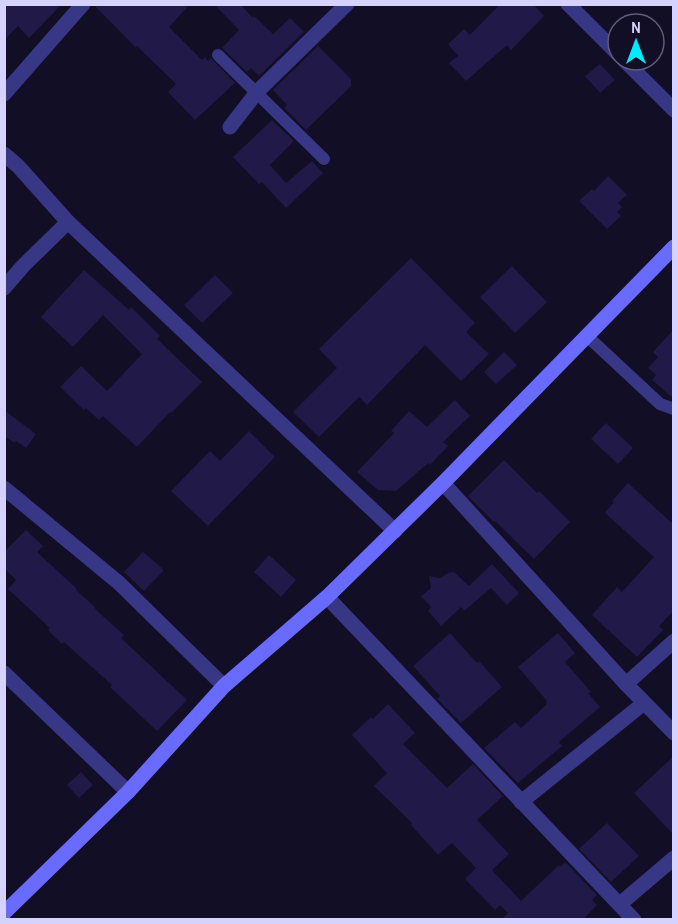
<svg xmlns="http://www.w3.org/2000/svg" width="678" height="924" viewBox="0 0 678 924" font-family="'Archivo Narrow',sans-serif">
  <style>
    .building { fill: #211947 }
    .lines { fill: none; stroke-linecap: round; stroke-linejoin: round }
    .lane { stroke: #373786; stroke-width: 12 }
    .street { stroke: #373786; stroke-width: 15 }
    .secondary { stroke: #696aff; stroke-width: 15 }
  </style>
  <rect width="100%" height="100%" fill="#110e25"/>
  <g class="building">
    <path d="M4 4H62L29 38 18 26 4 40Z"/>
    <path d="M93 4H190L169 27 202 60 205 57 208 61 211 58 235 83 195 120 168 92 176 84 137 46 136 48Z"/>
    <path d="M214 4H240L252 17 254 16 273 34 290 18 304 32 259 76 251 68 247 72 222 48 239 30Z"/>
    <path d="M500 4H533L544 16 511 50 507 45 466 81 449 63 458 56 448 44 464 29 470 35Z"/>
    <path d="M318 46 351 79V86L306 130 284 108 287 105 273 90Z"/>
    <path d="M600 64 615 80 600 93 585 76Z"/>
    <path d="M272 120 294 141 270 165 286 183 312 161 323 173 286 208 262 182 259 184 233 157Z"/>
    <path d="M608 176 627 195 618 203 622 207 617 212 621 216 607 229 579 201 592 189 594 191Z"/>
    <path d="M411 258 475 323 466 332 489 354 461 381 425 345 367 405 359 397 319 437 293 412 337 368 319 349Z"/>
    <path d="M512 266 547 302 515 333 480 297Z"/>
    <path d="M84 270 129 310 131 307 160 336 157 339 202 382 171 413 170 412 137 447 103 416 99 420 86 408 84 410 60 387 81 366 107 391 142 354 103 315 73 347 41 317Z"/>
    <path d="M215 275 233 293 202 323 184 305Z"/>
    <path d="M674 329V399L652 380 656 375 648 368 658 357 653 352Z"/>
    <path d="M504 352 517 365 496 384 484 372Z"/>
    <path d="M455 400 470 416 443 442 448 446 430 465 428 463 396 491 378 490 357 472 394 433 391 431 409 411 427 427Z"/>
    <path d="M4 410 36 434 26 448 16 441 15 443 4 436Z"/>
    <path d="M606 423 633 448 618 464 591 439Z"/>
    <path d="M249 431 275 457 208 526 171 491 210 451 220 461Z"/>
    <path d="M504 460 537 493 539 491 570 522 534 559 495 521 494 522 468 496Z"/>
    <path d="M628 483 674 525V610L659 626 663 630 637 657 592 615 617 587 622 592 654 557 605 513 614 502 612 501Z"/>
    <path d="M26 530 43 546 37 552 77 589 76 590 96 608 95 609 124 635 121 638 187 700 157 731 110 687 112 685 64 642 62 644 48 630 50 628 8 589 16 580 4 568V552Z"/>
    <path d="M143 552 164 570 144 591 124 572Z"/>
    <path d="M269 555 296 580 281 597 254 572Z"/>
    <path d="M492 564 519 593 507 605 491 588 464 611 461 607 441 626 428 611 431 607 421 596 431 588 429 576 440 578 448 573 454 572 469 586Z"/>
    <path d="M450 633 477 663 479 661 502 687 461 723 437 699 440 696 413 666Z"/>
    <path d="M558 633 575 653 565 662 591 692 588 693 600 707 559 742 562 746 518 783 484 748 515 722 521 728 547 704 546 702 547 701 518 667Z"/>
    <path d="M388 704 415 733 403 744 447 788 473 764 503 796 477 820 509 854 492 870 521 901 559 865 560 867 565 862 597 895 592 900 597 905 582 920H501L508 913 500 905 495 910 465 879 476 868 452 843 438 855 411 825 412 823 374 786 387 773 352 735 371 717 373 719Z"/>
    <path d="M674 756V835L634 793Z"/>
    <path d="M81 772 93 785 79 798 67 785Z"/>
    <path d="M607 823 639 856 611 882 579 849Z"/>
  </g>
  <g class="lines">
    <g class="lane">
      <path d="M218 55 324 159"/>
      <path d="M587 336 660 404 674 409"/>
    </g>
    <g class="street">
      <path d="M568 4 618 54"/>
      <path d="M624 60 674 110"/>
      <path d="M4 94 83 4"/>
      <path d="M230 127 257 92 347 4"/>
      <path d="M4 154 18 166 68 222 395 531"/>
      <path d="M4 288 23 266 68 222"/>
      <path d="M443 483 626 684 674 733"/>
      <path d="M4 488 119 583 224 686"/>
      <path d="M327 597 634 920"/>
      <path d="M4 673 128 792"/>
      <path d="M626 684 674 641"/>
      <path d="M521 802 644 703"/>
      <path d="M620 904 674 858"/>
    </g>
    <path class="secondary" d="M4 913 128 792 224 686 327 597 443 483 674 247"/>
  </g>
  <rect width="678" height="924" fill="none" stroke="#d5d2ff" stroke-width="12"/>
  <g transform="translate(636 42)"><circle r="28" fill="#110e25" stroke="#5f5c7c" stroke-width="1.5"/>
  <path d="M0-4.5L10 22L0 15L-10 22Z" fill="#00ebfd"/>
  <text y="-9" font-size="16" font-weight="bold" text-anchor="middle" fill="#d5d2ff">N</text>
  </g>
</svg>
